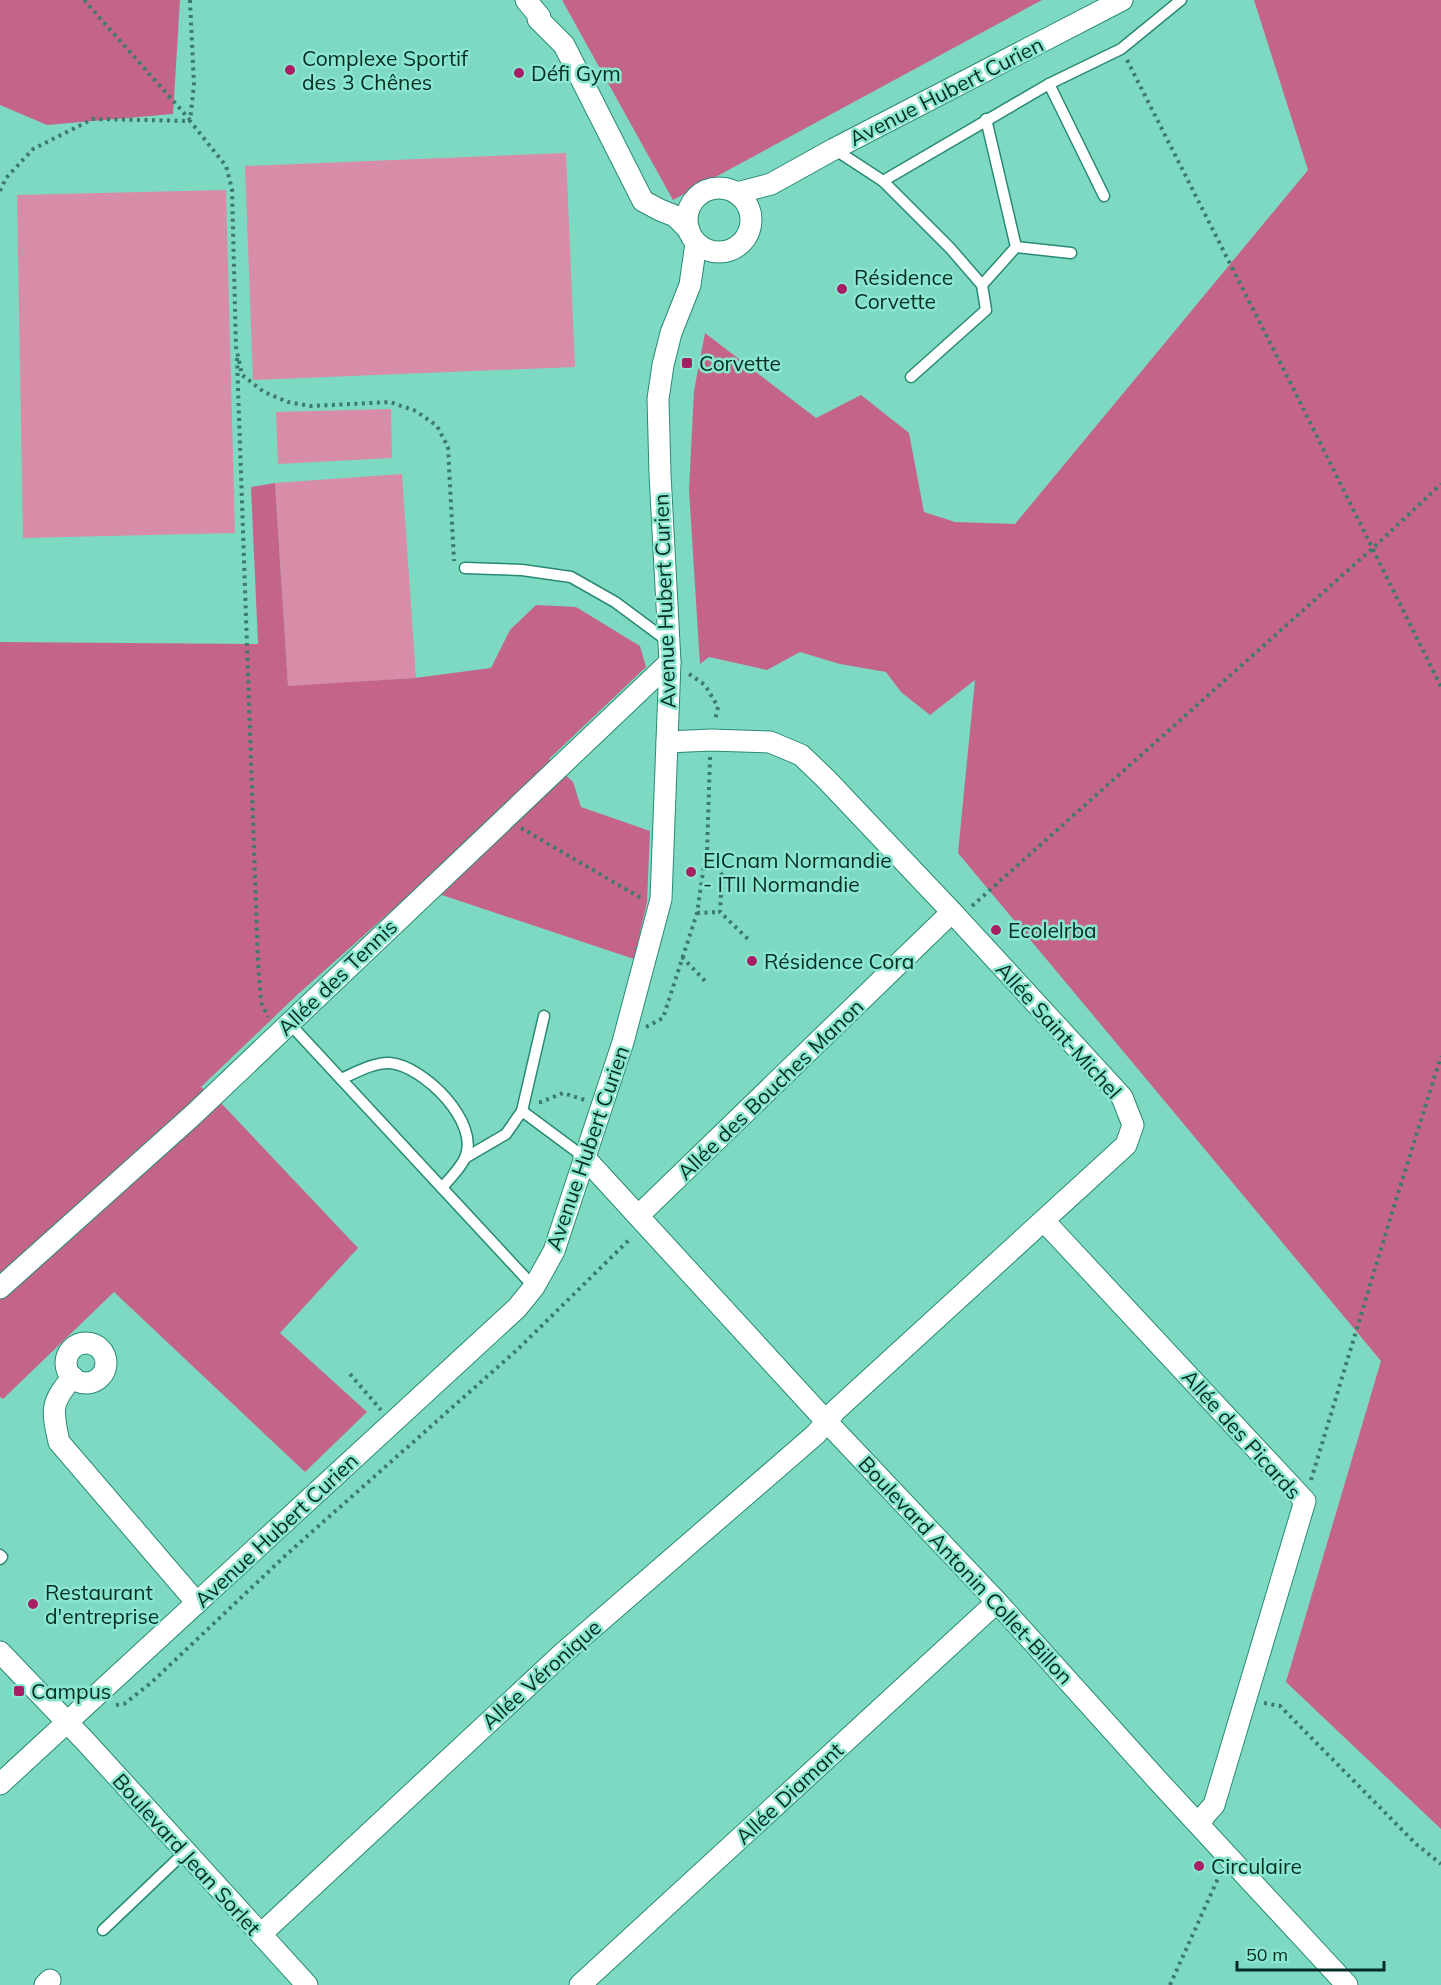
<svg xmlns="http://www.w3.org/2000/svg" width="1441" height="1985" viewBox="0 0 1441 1985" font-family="Mulish,sans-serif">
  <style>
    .green { fill: #d78da8 }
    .forest { fill: #c4648b }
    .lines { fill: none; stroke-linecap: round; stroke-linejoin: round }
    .service-casing { stroke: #288a75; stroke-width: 13 }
    .minor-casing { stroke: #288a75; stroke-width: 23 }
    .path { stroke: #3b7b6c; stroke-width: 4; stroke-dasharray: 3 4.5; stroke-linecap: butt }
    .service { stroke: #fff; stroke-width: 10 }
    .minor { stroke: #fff; stroke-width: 21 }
    .poi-dot { fill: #a71e64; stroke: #8be6cf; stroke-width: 2 }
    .labels { text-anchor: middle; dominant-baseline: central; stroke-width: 5; stroke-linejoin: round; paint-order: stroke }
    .poi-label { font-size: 21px; fill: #032d24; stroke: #8be6cf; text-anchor: start }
    .street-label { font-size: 21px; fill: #032d24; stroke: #8be6cf }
  </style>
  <rect width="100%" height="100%" fill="#7ed9c2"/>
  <g class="green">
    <path d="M566 153 575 367 253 380 245 166Z"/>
    <path d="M226 190 235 533 23 538 17 195Z"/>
    <path d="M391 409 392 458 278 464 276 412Z"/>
    <path d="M402 474 416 678 288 687 275 483Z"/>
  </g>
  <g class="forest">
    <path d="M0 0H180L173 114 47 125 0 105Z"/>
    <path d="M562 0H1042L673 200Z"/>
    <path d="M1254 0H1441V1829L1286 1682 1381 1361 958 853 975 680 930 715 901 692 886 672 840 664 800 652 767 670 709 657 700 664 689 490 694 391 705 333 816 418 861 395 909 433 924 512 955 522 1015 524 1308 170Z"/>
    <path d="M275 483 288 686 415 678 491 668 510 630 536 605 576 607 640 646 646 667 549 759 573 782 581 807 650 831 647 902 634 959 418 887 297 995 201 1087 221 1103 358 1248 280 1333 367 1412 305 1472 114 1292 3 1399 0 1397V642L258 644 251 487Z"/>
  </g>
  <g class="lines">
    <g class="service-casing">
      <g id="service">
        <path d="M1049 84 1104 196"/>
        <path d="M834 149 883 181 1049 84 1121 49 1181 0"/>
        <path d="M883 181 950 248 982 285 986 310 911 377"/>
        <path d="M1016 247 1071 253"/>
        <path d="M982 285 1016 247 986 119"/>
        <path d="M465 568 522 570 571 577 615 602 669 642"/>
        <path d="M289 1023 534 1287"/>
        <path d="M341 1079C355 1073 374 1062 390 1063 424 1066 481 1123 465 1158 460 1169 449 1179 442 1188"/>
        <path d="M522 1111 584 1157"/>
        <path d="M465 1158 506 1134 522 1111 544 1016"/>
        <path d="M0 1555 2 1557 0 1559"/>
        <path d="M103 1930 185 1852"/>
      </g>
    </g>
    <g class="minor-casing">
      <g id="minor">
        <path d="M526 0 540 17 538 19 564 45 643 201 660 210 675 216 689 230"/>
        <circle cx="719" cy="220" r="32"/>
        <path d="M737 193 771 184 834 149 1122 0"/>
        <path d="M584 1157 826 1421 997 1602 1161 1784 1347 1985"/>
        <path d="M638 1216 952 912"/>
        <path d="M1045 1222 1305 1501 1214 1805 1205 1815 1199 1825"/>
        <path d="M0 1288 193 1115 670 662"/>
        <circle cx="86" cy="1363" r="20"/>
        <path d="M73 1377C50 1403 52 1410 59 1442L197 1603"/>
        <path d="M0 1652 86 1742 307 1985"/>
        <path d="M0 1784 517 1308 534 1287 554 1251 623 1042 661 899 670 662 660 474 658 399 663 365 671 333 690 285 696 243"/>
        <path d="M261 1934 562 1654 816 1434 835 1411 1126 1145 1133 1125 1122 1097 952 912 826 779 801 755 770 742 711 740 667 742"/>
        <path d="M45 1985 50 1980"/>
        <path d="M580 1985 997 1602"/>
      </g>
    </g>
    <g class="path">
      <path d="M84 0 190 120"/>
      <path d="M190 0 194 85 190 121 226 166 232 189 236 347 242 375 264 392 288 402 311 406 390 402 416 411 437 426 448 447 454 561"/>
      <path d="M1127 60 1298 398 1441 687"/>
      <path d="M0 191 6 178 33 149 93 119 190 121"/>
      <path d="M237 358 258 963 261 1002 268 1017"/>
      <path d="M689 674 705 685 718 707 715 720"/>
      <path d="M710 757 707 852 722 875 720 912 749 940"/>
      <path d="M521 828 641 898"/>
      <path d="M972 906 1373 548 1441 484"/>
      <path d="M697 913 720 912"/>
      <path d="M682 957 706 982"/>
      <path d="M646 1027 663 1018 697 913 706 852"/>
      <path d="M539 1102H541L563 1093 585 1100"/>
      <path d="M350 1374 381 1410"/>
      <path d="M1311 1480 1391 1216 1441 1056"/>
      <path d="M1264 1703 1280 1706 1416 1844 1441 1864"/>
      <path d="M116 1705 124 1704 152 1682 286 1555 518 1349 631 1238"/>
      <path d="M1170 1985 1220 1874"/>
    </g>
    <use href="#service" class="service"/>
    <use href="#minor" class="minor"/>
  </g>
  <g class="poi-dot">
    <circle cx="290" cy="70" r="6"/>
    <circle cx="519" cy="73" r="6"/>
    <circle cx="842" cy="289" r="6"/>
    <rect x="681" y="357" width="12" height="12" rx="3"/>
    <circle cx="691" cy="872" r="6"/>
    <circle cx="996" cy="930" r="6"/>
    <circle cx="752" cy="961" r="6"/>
    <circle cx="33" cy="1604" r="6"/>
    <rect x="13" y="1685" width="12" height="12" rx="3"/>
    <circle cx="1199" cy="1866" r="6"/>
  </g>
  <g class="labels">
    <g class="poi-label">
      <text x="302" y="58">Complexe Sportif<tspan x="302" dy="24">des 3 Chênes</tspan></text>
      <text x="531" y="73">Défi Gym</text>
      <text x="854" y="277">Résidence<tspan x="854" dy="24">Corvette</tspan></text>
      <text x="699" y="363">Corvette</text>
      <text x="703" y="860">EICnam Normandie<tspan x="703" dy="24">- ITII Normandie</tspan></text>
      <text x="1008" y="930">Ecolelrba</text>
      <text x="764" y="961">Résidence Cora</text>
      <text x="45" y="1592">Restaurant<tspan x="45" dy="24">d'entreprise</tspan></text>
      <text x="31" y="1691">Campus</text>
      <text x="1211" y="1866">Circulaire</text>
    </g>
    <g class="street-label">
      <text transform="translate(946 91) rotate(-27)">Avenue Hubert Curien</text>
      <text transform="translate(664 601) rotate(-92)">Avenue Hubert Curien</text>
      <text transform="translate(337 977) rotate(-44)">Allée des Tennis</text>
      <text transform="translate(1059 1030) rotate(48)">Allée Saint-Michel</text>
      <text transform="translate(770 1089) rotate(-44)">Allée des Bouches Manon</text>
      <text transform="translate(587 1148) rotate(-71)">Avenue Hubert Curien</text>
      <text transform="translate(1242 1434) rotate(48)">Allée des Picards</text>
      <text transform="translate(276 1530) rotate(-43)">Avenue Hubert Curien</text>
      <text transform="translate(966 1570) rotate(47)">Boulevard Antonin Collet-Billon</text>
      <text transform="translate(541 1674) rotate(-42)">Allée Véronique</text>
      <text transform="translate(789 1793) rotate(-43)">Allée Diamant</text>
      <text transform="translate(187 1854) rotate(48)">Boulevard Jean Sorlet</text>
    </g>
  </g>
  <path d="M1237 1961v9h147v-9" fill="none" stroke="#032d24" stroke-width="3"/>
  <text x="1246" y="1961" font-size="18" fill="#032d24" stroke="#8be6cf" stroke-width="4.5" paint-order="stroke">50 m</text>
</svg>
